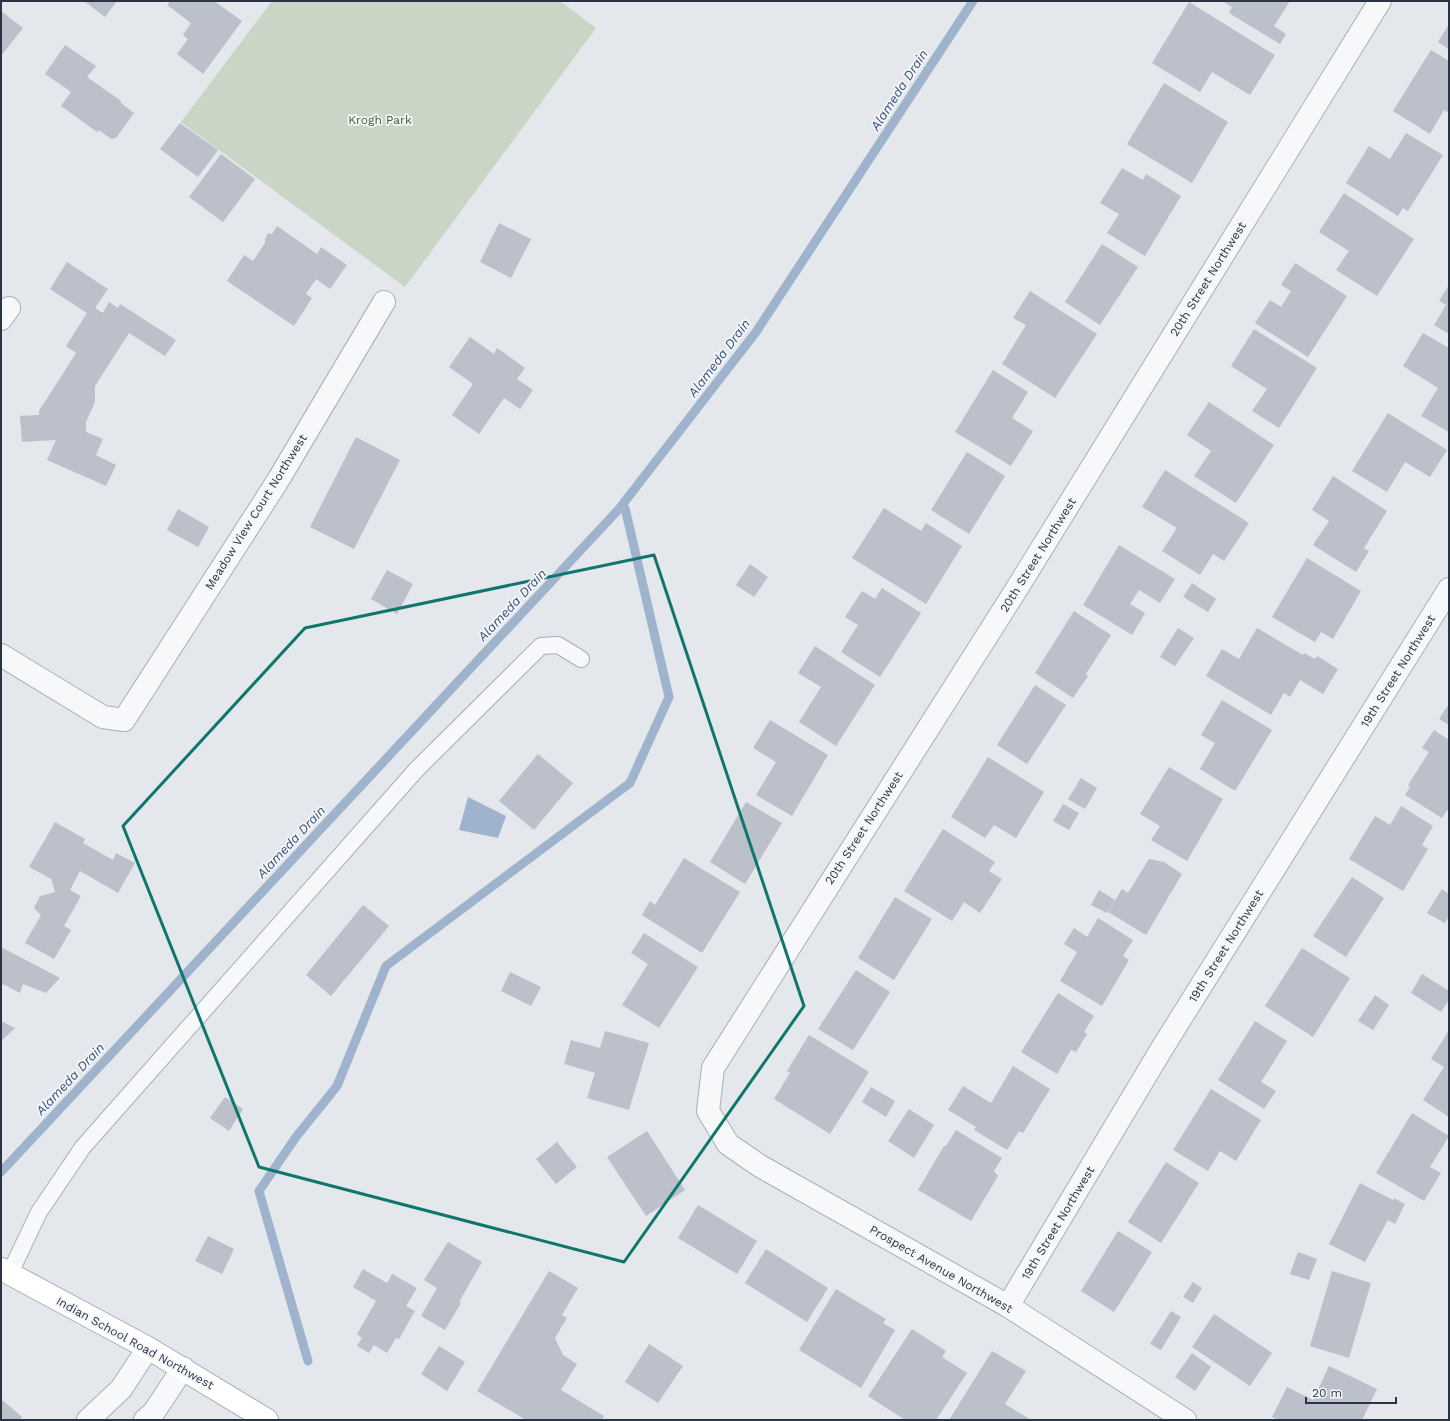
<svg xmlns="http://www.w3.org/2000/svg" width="1450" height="1421" viewBox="0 0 1450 1421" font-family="'Work Sans',sans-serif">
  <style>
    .green { fill: #c9d6c5 }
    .water { fill: #9fb4cc }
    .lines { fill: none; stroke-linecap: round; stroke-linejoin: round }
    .stream { stroke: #9fb4cc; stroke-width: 9 }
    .building { fill: #bbc0ca }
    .lane-casing { stroke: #a9aeb7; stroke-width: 18 }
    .street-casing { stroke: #a9aeb7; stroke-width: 24 }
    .secondary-casing { stroke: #a9aeb7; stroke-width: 24 }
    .lane { stroke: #f7f8fa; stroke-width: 16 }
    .street { stroke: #f7f8fa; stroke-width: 22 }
    .secondary { stroke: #fff; stroke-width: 22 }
    .marked { fill: none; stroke: #0f766e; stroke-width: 3; stroke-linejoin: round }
    .labels { text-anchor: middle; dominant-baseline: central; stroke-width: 3.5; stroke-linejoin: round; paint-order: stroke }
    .park-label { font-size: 12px; fill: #3f6138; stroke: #f4f6f9 }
    .street-label { font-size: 12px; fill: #2b3445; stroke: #f4f6f9 }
    .water-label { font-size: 13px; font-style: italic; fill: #34527a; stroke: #f4f6f9 }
  </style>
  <rect width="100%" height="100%" fill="#e4e7ec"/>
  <path class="green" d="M272 1H560L596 28 405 287 181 122Z"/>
  <path class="water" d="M468 797 506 816 498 838 459 830Z"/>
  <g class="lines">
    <g class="stream">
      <path d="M1 1172 619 509 756 332 973 1"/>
      <path d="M308 1361 259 1191 296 1137 337 1086 386 966 630 783 669 697 625 508"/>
    </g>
  </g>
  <g class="building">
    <path d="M84 1H117L105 17Z"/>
    <path d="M170 1H214L242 21 203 74 177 54 188 39 183 35 191 23 167 5Z"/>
    <path d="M1222 1H1290L1274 26 1286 34 1280 44 1229 13 1232 7Z"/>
    <path d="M1189 2 1275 55 1250 95 1212 72 1200 92 1152 63Z"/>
    <path d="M1 11 23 28 1 56Z"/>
    <path d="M1449 24V49L1438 42Z"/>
    <path d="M65 45 96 66 87 77 120 100 121 103 134 113 116 138 111 139 99 130 97 132 61 106 71 92 45 74Z"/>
    <path d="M1431 50 1449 61V113L1444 110 1430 134 1393 111Z"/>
    <path d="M1164 83 1228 122 1192 183 1127 144Z"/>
    <path d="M180 123 218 150 198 177 160 149Z"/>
    <path d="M1406 133 1443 155 1408 211 1403 208 1398 216 1346 183 1369 146 1390 159Z"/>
    <path d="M221 154 255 179 223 222 189 197Z"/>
    <path d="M1122 168 1143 180 1146 174 1181 196 1145 256 1107 233 1119 214 1100 203Z"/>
    <path d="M1344 193 1414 239 1377 296 1336 270 1349 251 1319 232Z"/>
    <path d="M499 223 531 239 511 278 480 262Z"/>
    <path d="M277 226 317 254 321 247 347 265 330 289 316 279 306 294 312 298 294 326 227 281 244 255 253 261 265 243V239L268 233 272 234Z"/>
    <path d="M1102 244 1138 267 1100 325 1065 302Z"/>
    <path d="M67 262 108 289 95 308 103 313 109 302 118 308 120 304 176 340 165 356 129 333 95 386V402L86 422V432L103 439 96 455 116 465 106 486 47 460 56 440 22 442 20 416 39 415V411L76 353 66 346 87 313 50 289Z"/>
    <path d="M1295 263 1347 296 1308 357 1255 323 1270 300 1281 307 1291 291 1281 285Z"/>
    <path d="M1449 285V334L1434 325 1446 305 1439 301Z"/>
    <path d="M1030 291 1097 334 1055 398 1002 364 1026 325 1013 318Z"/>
    <path d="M1254 329 1317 368 1279 428 1252 411 1267 389 1231 366Z"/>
    <path d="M1423 333 1449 348V432L1421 416 1438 388 1403 366Z"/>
    <path d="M470 337 494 354 497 348 525 368 517 379 533 390 520 409 504 398 479 434 452 415 473 384 449 367Z"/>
    <path d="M993 370 1028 392 1012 418 1033 431 1011 466 955 432Z"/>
    <path d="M1209 402 1274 445 1236 503 1194 476 1211 451 1187 435Z"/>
    <path d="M1388 413 1447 450 1430 477 1405 462 1387 492 1352 471Z"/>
    <path d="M356 437 400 460 354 549 310 527Z"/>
    <path d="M967 452 1005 476 969 534 931 510Z"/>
    <path d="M1165 470 1249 523 1224 561 1213 554 1200 575 1162 551 1177 528 1142 507Z"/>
    <path d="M1333 476 1387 511 1364 548 1369 551 1356 572 1313 545 1329 521 1312 510Z"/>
    <path d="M884 508 921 531 926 523 962 546 926 604 852 558Z"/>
    <path d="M178 509 209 527 198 547 167 530Z"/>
    <path d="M1119 545 1175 579 1160 603 1139 590 1130 604 1145 613 1132 635 1083 605Z"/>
    <path d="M1307 558 1361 591 1333 639 1321 632 1315 642 1272 617Z"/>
    <path d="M750 564 768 577 754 597 736 585Z"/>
    <path d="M387 570 413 584 397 614 371 599Z"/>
    <path d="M1192 583 1216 599 1208 612 1183 597Z"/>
    <path d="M882 588 921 613 880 677 841 652 858 625 845 617 862 591 875 599Z"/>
    <path d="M1074 611 1111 635 1086 674 1088 676 1073 698 1035 673Z"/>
    <path d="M1178 628 1194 638 1175 666 1160 657Z"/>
    <path d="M1257 628 1303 655 1304 653 1315 659 1317 656 1338 669 1323 694 1300 680 1290 697 1284 693 1271 715 1206 676 1222 649 1239 659Z"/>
    <path d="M815 646 875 685 836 746 799 722 821 687 798 673Z"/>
    <path d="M1035 685 1066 705 1027 764 997 745Z"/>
    <path d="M1222 700 1272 730 1235 791 1200 769 1215 743 1201 735Z"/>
    <path d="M1449 704V725L1439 719Z"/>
    <path d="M770 720 828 755 792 816 756 795 776 762 753 748Z"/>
    <path d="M1434 730 1449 740V812L1447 810 1442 818 1405 795 1410 787 1408 785 1429 752 1422 748Z"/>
    <path d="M538 754 573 783 534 830 499 801Z"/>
    <path d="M988 757 1044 792 1016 838 994 825 985 838 951 817Z"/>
    <path d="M1169 767 1223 799 1187 861 1151 840 1160 826 1140 814Z"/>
    <path d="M1081 778 1097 788 1085 809 1068 799Z"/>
    <path d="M746 802 782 823 745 884 710 862Z"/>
    <path d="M1063 804 1079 813 1069 830 1053 821Z"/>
    <path d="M1401 806 1433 826 1422 845 1428 849 1403 891 1349 859 1375 816 1390 825Z"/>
    <path d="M55 822 85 839 83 843 113 860 116 853 135 863 118 893 80 871 70 890 81 896 64 926 71 930 54 959 25 943 41 915 34 908 40 896 55 892 51 879 29 867Z"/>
    <path d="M943 829 995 862 989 871 1002 879 980 913 964 902 952 921 904 891Z"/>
    <path d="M684 858 740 892 702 953 642 915 650 901 655 905Z"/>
    <path d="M1149 859 1164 862 1182 874 1146 935 1108 912 1122 889 1128 893Z"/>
    <path d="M1352 877 1384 898 1346 957 1313 936Z"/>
    <path d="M1442 889 1449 894V916L1445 923 1427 913Z"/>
    <path d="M1099 890 1115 900 1107 913 1091 905Z"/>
    <path d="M895 897 932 919 894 980 858 958Z"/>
    <path d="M363 905 389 926 331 996 306 975Z"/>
    <path d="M1098 918 1133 940 1123 956 1129 960 1102 1006 1060 981 1077 952 1064 944 1074 928 1087 937Z"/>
    <path d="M644 933 698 967 659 1028 622 1005 648 964 631 953Z"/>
    <path d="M1 947 60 978 46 993 23 984 20 993 3 984 1 988Z"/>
    <path d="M1302 948 1350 978 1313 1037 1265 1006Z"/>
    <path d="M856 970 890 992 853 1050 818 1029Z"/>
    <path d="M510 972 541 987 531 1006 501 991Z"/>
    <path d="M1422 974 1449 991V1000L1441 1012 1411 993Z"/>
    <path d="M1058 993 1094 1016 1084 1032 1087 1034 1076 1052 1071 1050 1057 1074 1021 1052Z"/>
    <path d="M1375 995 1389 1005 1373 1030 1358 1021Z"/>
    <path d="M1 1021 15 1028 1 1041Z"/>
    <path d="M1255 1021 1287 1041 1261 1082 1276 1091 1264 1109 1218 1080Z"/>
    <path d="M1449 1030V1117L1423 1100 1444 1067 1431 1059Z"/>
    <path d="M605 1031 649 1043 629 1110 587 1098 595 1073 564 1064 571 1040 600 1048Z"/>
    <path d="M809 1035 869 1072 830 1134 774 1099 790 1073 787 1071Z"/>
    <path d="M1013 1066 1050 1089 1023 1133 1019 1131 1007 1150 974 1130 976 1127 948 1110 963 1086 991 1103Z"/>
    <path d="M871 1087 895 1101 886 1117 862 1102Z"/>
    <path d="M1211 1089 1261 1120 1236 1161 1220 1151 1208 1171 1173 1150Z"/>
    <path d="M225 1097 243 1109 229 1131 210 1118Z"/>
    <path d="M909 1109 934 1125 914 1158 888 1141Z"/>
    <path d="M1412 1113 1449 1136 1430 1167 1441 1173 1424 1201 1376 1173Z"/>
    <path d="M956 1130 1002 1158 994 1171 998 1176 971 1221 918 1190 944 1146H946Z"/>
    <path d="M647 1131 685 1190 646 1216 607 1157Z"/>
    <path d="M557 1142 577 1167 556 1184 536 1159Z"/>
    <path d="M1166 1162 1199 1183 1161 1243 1128 1222Z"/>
    <path d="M1360 1183 1393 1200 1394 1198 1405 1204 1395 1224 1388 1220 1365 1262 1329 1244Z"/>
    <path d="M698 1205 757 1241 737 1274 678 1238Z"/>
    <path d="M1118 1231 1152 1252 1114 1312 1081 1291Z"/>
    <path d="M208 1236 234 1249 222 1274 195 1261Z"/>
    <path d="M448 1242 482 1262 459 1302 461 1303 445 1330 421 1316 437 1288 424 1280Z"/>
    <path d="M766 1249 828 1288 807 1322 745 1283Z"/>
    <path d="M1298 1252 1317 1259 1309 1280 1290 1274Z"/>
    <path d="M363 1269 387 1283 392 1274 417 1288 406 1306 415 1311 399 1339 396 1338 387 1353 374 1345 369 1353 357 1346 362 1338 357 1334 376 1301 353 1287Z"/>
    <path d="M549 1271 578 1288 562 1315 567 1318 555 1338 563 1355 577 1364 561 1390 604 1416 602 1420H526L477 1391Z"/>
    <path d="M1332 1271 1371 1283 1349 1358 1310 1346Z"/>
    <path d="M1193 1282 1202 1288 1193 1303 1183 1297Z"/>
    <path d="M836 1289 886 1319 883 1323 895 1330 861 1388 799 1350Z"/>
    <path d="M1171 1311 1181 1317 1161 1350 1150 1344Z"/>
    <path d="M1214 1314 1272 1353 1250 1386 1192 1347Z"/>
    <path d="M912 1329 946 1351 942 1357 967 1373 936 1420H905L868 1396Z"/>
    <path d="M649 1344 683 1366 658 1403 625 1382Z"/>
    <path d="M439 1346 465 1362 447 1391 421 1374Z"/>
    <path d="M992 1351 1026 1371 1005 1404 1031 1420H949Z"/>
    <path d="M1192 1353 1211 1367 1195 1391 1175 1377Z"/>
    <path d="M1329 1366 1377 1389 1362 1420H1278L1272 1417 1287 1387 1313 1400Z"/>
    <path d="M1 1399 22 1417 20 1420H1Z"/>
  </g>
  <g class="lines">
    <g class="lane-casing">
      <path id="lane" d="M10 1273 39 1212 83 1147 416 770 541 646 558 645 581 659"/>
    </g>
    <g class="street-casing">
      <g id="street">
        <path d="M1 319 9 308"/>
        <path d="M1 655 103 717 124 720 277 482 384 302"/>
        <path d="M1008 1306 1161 1050 1449 589"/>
        <path d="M88 1420 121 1389 148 1348"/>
        <path d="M145 1420 154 1412 183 1368"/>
        <path d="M1185 1420 1008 1306 760 1166 728 1144 708 1111 713 1068 1016 590 1380 1"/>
      </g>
    </g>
    <g class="secondary-casing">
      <path id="secondary" d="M1 1269 148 1348 267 1420"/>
    </g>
    <use href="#lane" class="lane"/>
    <use href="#street" class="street"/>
    <use href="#secondary" class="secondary"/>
  </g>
  <path class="marked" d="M654 555 804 1006 624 1262 259 1167 123 826 305 628Z"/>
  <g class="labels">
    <g class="park-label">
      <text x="380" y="120">Krogh Park</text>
    </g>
    <g class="street-label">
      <text transform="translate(1208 279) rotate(-58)">20th Street Northwest</text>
      <text transform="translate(256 512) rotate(-58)">Meadow View Court Northwest</text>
      <text transform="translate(1038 555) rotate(-58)">20th Street Northwest</text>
      <text transform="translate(1398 671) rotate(-58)">19th Street Northwest</text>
      <text transform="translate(864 828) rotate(-57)">20th Street Northwest</text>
      <text transform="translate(1226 946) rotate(-58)">19th Street Northwest</text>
      <text transform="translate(1058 1223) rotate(-59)">19th Street Northwest</text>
      <text transform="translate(941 1269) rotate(30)">Prospect Avenue Northwest</text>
      <text transform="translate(135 1343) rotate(29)">Indian School Road Northwest</text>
    </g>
    <g class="water-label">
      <text transform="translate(899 90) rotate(-57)">Alameda Drain</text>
      <text transform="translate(719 358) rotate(-53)">Alameda Drain</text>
      <text transform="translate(512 605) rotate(-47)">Alameda Drain</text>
      <text transform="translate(291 842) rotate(-47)">Alameda Drain</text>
      <text transform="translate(70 1079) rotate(-47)">Alameda Drain</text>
    </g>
  </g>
  <rect width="1450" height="1421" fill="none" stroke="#2b3445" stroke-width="4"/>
  <path d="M1306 1397v6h90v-6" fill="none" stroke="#2b3445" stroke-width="2"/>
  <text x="1312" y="1397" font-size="12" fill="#2b3445" stroke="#f4f6f9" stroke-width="3" paint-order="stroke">20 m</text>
</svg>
